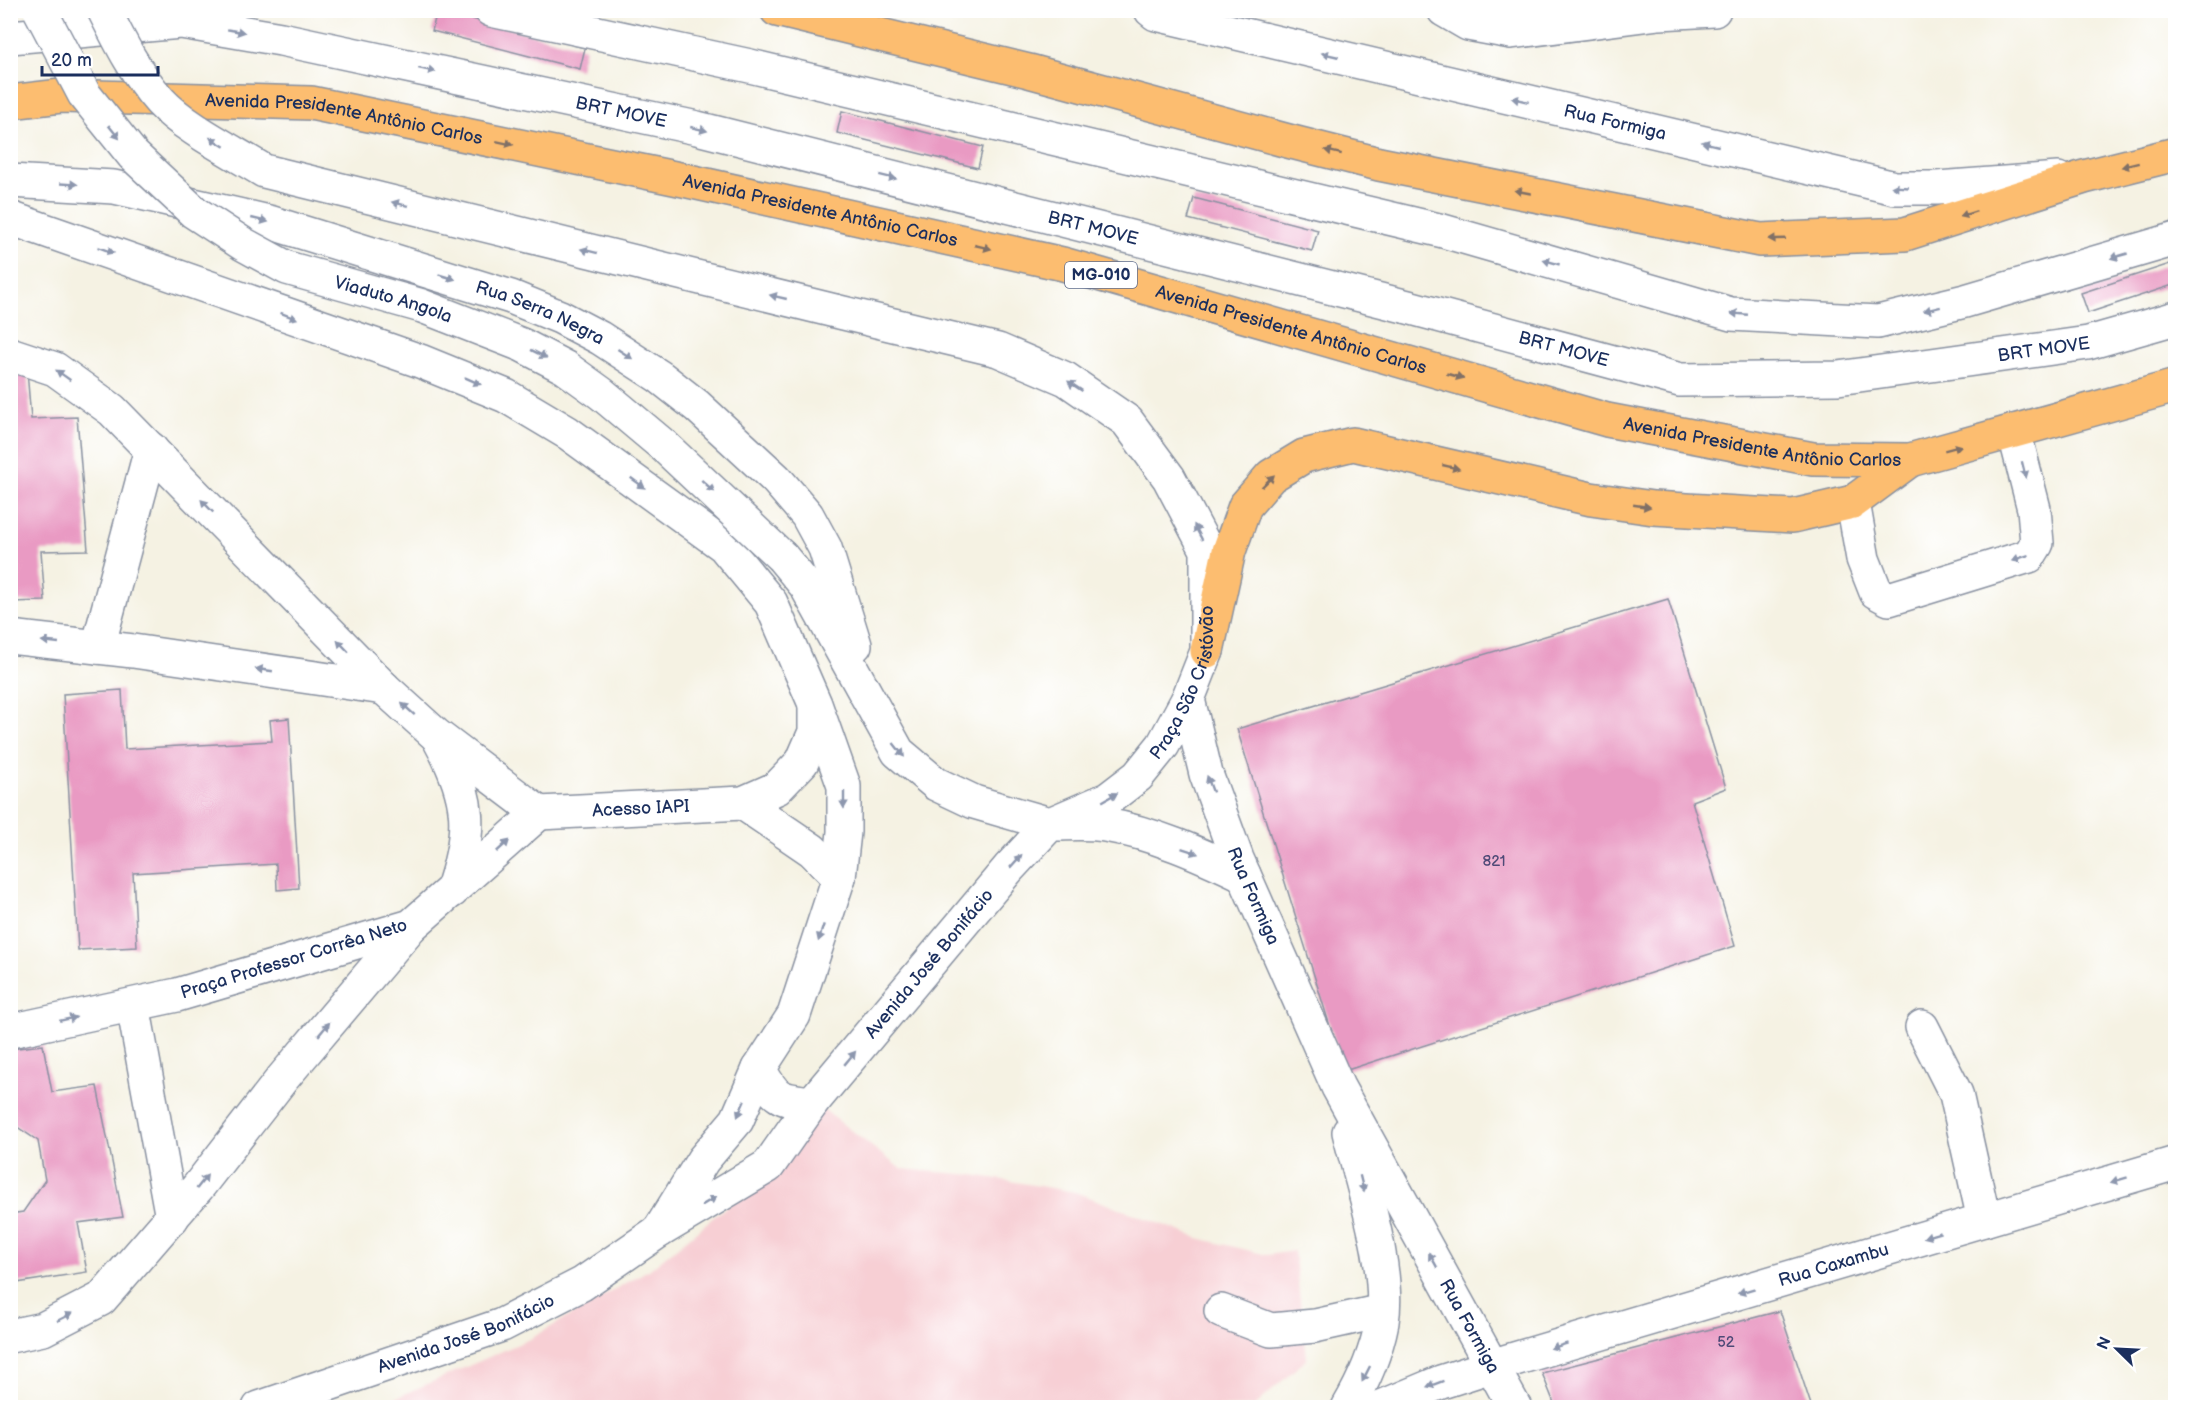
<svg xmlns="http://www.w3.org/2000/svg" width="2186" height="1418" viewBox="0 0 2186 1418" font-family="'Balsamiq Sans',sans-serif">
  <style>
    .built { fill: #f7cfd4 }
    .building { fill: #e99ac3 }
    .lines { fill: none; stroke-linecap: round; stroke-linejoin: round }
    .minor-casing { stroke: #8890a0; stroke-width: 36 }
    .highway-casing { stroke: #8890a0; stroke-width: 36 }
    .minor { stroke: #fff; stroke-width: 33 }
    .highway { stroke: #fcbd6f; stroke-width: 33 }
    .minor-bridge-casing { stroke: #8890a0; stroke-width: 36; stroke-linecap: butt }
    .minor-bridge { stroke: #fff; stroke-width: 33 }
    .oneway { fill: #8d97ae }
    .oneway2 { fill: #806f66 }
    .labels { text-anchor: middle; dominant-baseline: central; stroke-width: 4.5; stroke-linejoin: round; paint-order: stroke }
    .number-label { font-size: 15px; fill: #4e4a77 }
    .shield { fill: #fff; stroke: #5f6d8e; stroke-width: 1.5 }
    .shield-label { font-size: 16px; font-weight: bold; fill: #1b2f5e }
    .street-label { font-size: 18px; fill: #1b2f5e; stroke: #fff }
  </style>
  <rect width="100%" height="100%" fill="#fff"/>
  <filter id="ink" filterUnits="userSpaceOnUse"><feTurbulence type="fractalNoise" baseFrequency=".0167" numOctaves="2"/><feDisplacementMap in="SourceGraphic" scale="12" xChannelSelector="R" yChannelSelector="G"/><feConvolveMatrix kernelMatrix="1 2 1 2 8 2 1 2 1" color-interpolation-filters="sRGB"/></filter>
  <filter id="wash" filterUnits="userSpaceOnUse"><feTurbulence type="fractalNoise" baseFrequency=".008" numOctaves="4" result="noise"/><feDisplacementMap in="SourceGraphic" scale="24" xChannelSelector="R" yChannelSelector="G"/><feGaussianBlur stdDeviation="1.35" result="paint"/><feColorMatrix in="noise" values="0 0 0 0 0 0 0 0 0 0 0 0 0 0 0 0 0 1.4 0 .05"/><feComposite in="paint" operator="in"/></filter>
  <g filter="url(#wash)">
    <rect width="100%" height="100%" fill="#f5f2e3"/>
    <path class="built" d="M823 1109 901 1169 973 1175 1075 1192 1198 1238 1267 1255 1294 1251 1307 1358 1254 1407 373 1408 532 1338 650 1269 752 1186Z"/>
    <g id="blocks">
      <g class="building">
        <path d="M437 10 585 48 580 69 432 31Z"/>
        <path d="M842 111 983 147 978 168 837 133Z"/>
        <path d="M1194 198 1318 230 1312 251 1188 219Z"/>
        <path d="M2176 262V284L2088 313 2081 293Z"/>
        <path d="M10 371H27L31 419 77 417 88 550 41 551 45 601 10 602Z"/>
        <path d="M1668 599 1726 788 1692 801 1735 946 1344 1071 1237 729Z"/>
        <path d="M122 690 125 749 272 741 270 720 289 718 299 888 277 890 276 864 133 873 137 947 78 950 63 694Z"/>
        <path d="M43 1045 52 1092 97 1086 123 1217 78 1223 87 1272 10 1284V1214L23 1212 45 1180 38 1141 10 1122V1049Z"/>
        <path d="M1780 1311 1812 1408H1556L1542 1373Z"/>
      </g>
    </g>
  </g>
  <g filter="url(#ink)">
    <use href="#blocks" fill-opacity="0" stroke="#8890a0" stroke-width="1.5"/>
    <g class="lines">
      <g class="minor-casing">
        <g id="minor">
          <path d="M491 10 750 66 1443 231 1731 314 1878 322 1965 301 2176 239"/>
          <path id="s1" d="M1151 10 1156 14 1895 188H1937L2058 179"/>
          <path d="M1444 10 1468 24 1511 32 1659 13 1714 10"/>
          <path id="s2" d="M10 37 181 22 281 39 697 128 1408 307 1680 380 1838 378 2088 343 2176 318"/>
          <path id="s3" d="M10 181 114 187 269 222 511 297 560 317 600 338 660 377 697 406 776 479 807 515 825 548 855 645"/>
          <path d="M10 218 420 361 506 396 568 433 724 546 771 603 815 704 844 786V832L839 877 794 1015 759 1069 737 1120 703 1160 659 1231"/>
          <path d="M10 354 55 369 112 410 384 688 436 735 539 813 411 926 177 995 10 1031"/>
          <path d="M1853 502 1863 559 1876 592 1889 599 2029 556 2037 543 2034 509 2014 431"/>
          <path id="s4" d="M782 557 806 586 898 752 936 784 974 802 1050 824 1108 799 1138 776 1163 745 1188 699 1207 651V550L1169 478 1127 421 1066 379 998 350 835 311"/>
          <path d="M10 637 133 651 384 688"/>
          <path d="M98 647 151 449"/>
          <path id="s5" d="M1188 699 1206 774 1237 859 1338 1087 1515 1408"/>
          <path d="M440 741C471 798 473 830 452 891"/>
          <path d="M743 803 812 850 839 877"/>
          <path id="s6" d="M539 813 743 803 777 788 802 762 815 732V708"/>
          <path d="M133 1005 172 1218"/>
          <path d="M1922 1027 1956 1094 1984 1220"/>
          <path d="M759 1069C776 1099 778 1099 812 1103"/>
          <path d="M1221 1311 1271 1330 1315 1326 1382 1311"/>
          <path d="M10 1336 43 1329 101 1299 198 1187 282 1079 411 926"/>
          <path id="s7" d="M259 1408 502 1325 582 1284 659 1231 768 1166 812 1103 1009 868 1050 824C1068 824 1088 822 1105 825 1153 833 1200 854 1244 875"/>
          <path d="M1348 1408C1364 1381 1376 1353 1382 1322 1391 1269 1362 1185 1349 1132"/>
          <path id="s8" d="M1379 1408 1441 1382 1491 1366 2176 1163"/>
        </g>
      </g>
      <g class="highway-casing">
        <g id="highway">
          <path d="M777 10 1029 71 1288 141 1379 164 1760 240 1905 234 2084 177 2176 154"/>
          <path id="s9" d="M10 102 61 96 311 103 684 180 1063 264 1607 420 1813 459 1910 460 2176 386"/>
          <path d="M1207 651 1229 551 1245 506 1271 476 1304 456 1353 444 1591 499 1653 508 1793 516 1853 502 1910 460"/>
        </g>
      </g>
      <use href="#minor" class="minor"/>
      <use href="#highway" class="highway"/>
      <g class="minor-bridge-casing">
        <g id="minor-bridge">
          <path id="s10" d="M40 10 84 94 133 155 194 212 243 244 287 268 422 306 522 345 566 368 602 394 664 446 782 557"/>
          <path d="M104 10C120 42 136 74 160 101 185 128 232 151 264 171L835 311"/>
        </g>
      </g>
      <use href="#minor-bridge" class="minor-bridge"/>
    </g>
    <defs><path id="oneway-solid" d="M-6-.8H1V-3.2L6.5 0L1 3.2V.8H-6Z" transform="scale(1.5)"/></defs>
    <g class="oneway">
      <use href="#oneway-solid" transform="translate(236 31) rotate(10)"/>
      <use href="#oneway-solid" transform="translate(1330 55) rotate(-167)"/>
      <use href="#oneway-solid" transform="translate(427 70) rotate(12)"/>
      <use href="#oneway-solid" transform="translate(1520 100) rotate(-167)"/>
      <use href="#oneway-solid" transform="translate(699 129) rotate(13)"/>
      <use href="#oneway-solid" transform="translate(114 132) rotate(51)"/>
      <use href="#oneway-solid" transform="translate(217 142) rotate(-148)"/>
      <use href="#oneway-solid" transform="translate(1710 144) rotate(-167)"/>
      <use href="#oneway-solid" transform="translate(888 177) rotate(14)"/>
      <use href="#oneway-solid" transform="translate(69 184) rotate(3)"/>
      <use href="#oneway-solid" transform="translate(1900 187) rotate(-177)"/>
      <use href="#oneway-solid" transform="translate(400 204) rotate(-166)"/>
      <use href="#oneway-solid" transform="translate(260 220) rotate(13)"/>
      <use href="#oneway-solid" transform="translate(106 250) rotate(20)"/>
      <use href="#oneway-solid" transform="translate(589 251) rotate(-166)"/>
      <use href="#oneway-solid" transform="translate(2119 256) rotate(164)"/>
      <use href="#oneway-solid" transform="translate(1551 262) rotate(-164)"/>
      <use href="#oneway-solid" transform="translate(447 277) rotate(17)"/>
      <use href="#oneway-solid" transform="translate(778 297) rotate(-167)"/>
      <use href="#oneway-solid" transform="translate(1932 309) rotate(166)"/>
      <use href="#oneway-solid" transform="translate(1739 314) rotate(-175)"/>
      <use href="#oneway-solid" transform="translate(289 316) rotate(20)"/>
      <use href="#oneway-solid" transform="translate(539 354) rotate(27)"/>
      <use href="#oneway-solid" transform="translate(625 354) rotate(33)"/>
      <use href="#oneway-solid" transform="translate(63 375) rotate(-145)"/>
      <use href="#oneway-solid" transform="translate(473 381) rotate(24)"/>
      <use href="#oneway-solid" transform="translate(1075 386) rotate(-146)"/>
      <use href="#oneway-solid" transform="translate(2024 470) rotate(76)"/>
      <use href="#oneway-solid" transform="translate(638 483) rotate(36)"/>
      <use href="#oneway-solid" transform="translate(708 486) rotate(42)"/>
      <use href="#oneway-solid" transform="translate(207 506) rotate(-134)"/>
      <use href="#oneway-solid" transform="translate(1198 532) rotate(-118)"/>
      <use href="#oneway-solid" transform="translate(2020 558) rotate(161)"/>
      <use href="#oneway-solid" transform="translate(50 642) rotate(-174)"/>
      <use href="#oneway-solid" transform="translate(343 646) rotate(-134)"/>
      <use href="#oneway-solid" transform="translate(264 670) rotate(-172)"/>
      <use href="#oneway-solid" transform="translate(408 709) rotate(-138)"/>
      <use href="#oneway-solid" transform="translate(899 750) rotate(52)"/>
      <use href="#oneway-solid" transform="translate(1210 784) rotate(-110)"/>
      <use href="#oneway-solid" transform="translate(1110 797) rotate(-30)"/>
      <use href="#oneway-solid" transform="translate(844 800) rotate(90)"/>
      <use href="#oneway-solid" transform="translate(503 846) rotate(-42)"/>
      <use href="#oneway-solid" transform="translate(1190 851) rotate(19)"/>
      <use href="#oneway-solid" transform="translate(1016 861) rotate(-48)"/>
      <use href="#oneway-solid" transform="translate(821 933) rotate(108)"/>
      <use href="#oneway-solid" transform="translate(68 1019) rotate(-12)"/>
      <use href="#oneway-solid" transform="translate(324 1029) rotate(-50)"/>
      <use href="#oneway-solid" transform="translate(850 1058) rotate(-50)"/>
      <use href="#oneway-solid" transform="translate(741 1109) rotate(114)"/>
      <use href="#oneway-solid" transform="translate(2119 1180) rotate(163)"/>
      <use href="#oneway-solid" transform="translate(202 1182) rotate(-52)"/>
      <use href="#oneway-solid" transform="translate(1362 1184) rotate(76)"/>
      <use href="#oneway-solid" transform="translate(709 1201) rotate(-31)"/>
      <use href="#oneway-solid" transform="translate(1932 1235) rotate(163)"/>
      <use href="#oneway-solid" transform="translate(1433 1260) rotate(-119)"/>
      <use href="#oneway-solid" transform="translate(1746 1291) rotate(163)"/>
      <use href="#oneway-solid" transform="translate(65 1317) rotate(-27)"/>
      <use href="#oneway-solid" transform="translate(1559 1346) rotate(163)"/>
      <use href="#oneway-solid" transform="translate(1366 1374) rotate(117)"/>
      <use href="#oneway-solid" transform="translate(1435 1384) rotate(160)"/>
    </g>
    <g class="oneway2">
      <use href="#oneway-solid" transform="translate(505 143) rotate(12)"/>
      <use href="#oneway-solid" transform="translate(1333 152) rotate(-166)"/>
      <use href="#oneway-solid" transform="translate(2130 165) rotate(166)"/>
      <use href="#oneway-solid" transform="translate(1523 192) rotate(-169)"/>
      <use href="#oneway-solid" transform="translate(1968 214) rotate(162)"/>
      <use href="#oneway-solid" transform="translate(1777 239) rotate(178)"/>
      <use href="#oneway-solid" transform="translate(983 247) rotate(13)"/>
      <use href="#oneway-solid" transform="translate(1455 376) rotate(16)"/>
      <use href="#oneway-solid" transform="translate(1953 448) rotate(-15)"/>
      <use href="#oneway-solid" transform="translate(1451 467) rotate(13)"/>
      <use href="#oneway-solid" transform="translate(1268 481) rotate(-44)"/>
      <use href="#oneway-solid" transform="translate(1642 506) rotate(8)"/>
    </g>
  </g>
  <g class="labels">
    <g class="number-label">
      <text x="1494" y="861">821</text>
      <text x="1726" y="1342">52</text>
    </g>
    <rect class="shield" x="1065" y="262" width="72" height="26" rx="4.5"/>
    <g class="shield-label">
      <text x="1101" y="275">MG-010</text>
    </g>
    <g class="street-label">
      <text stroke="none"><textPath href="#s2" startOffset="621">BRT MOVE</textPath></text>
      <text stroke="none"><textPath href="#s9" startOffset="336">Avenida Presidente Antônio Carlos</textPath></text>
      <text stroke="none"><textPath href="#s1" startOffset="478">Rua Formiga</textPath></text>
      <text stroke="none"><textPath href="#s9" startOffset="822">Avenida Presidente Antônio Carlos</textPath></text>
      <text stroke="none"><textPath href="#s2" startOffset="1107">BRT MOVE</textPath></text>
      <text stroke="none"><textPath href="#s10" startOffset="476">Viaduto Angola</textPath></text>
      <text stroke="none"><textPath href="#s3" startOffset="549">Rua Serra Negra</textPath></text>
      <text stroke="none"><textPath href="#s9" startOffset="1308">Avenida Presidente Antônio Carlos</textPath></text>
      <text stroke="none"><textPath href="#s2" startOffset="2079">BRT MOVE</textPath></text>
      <text stroke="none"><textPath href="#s2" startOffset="1593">BRT MOVE</textPath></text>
      <text stroke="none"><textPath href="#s9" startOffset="1794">Avenida Presidente Antônio Carlos</textPath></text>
      <text stroke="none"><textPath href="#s4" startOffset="606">Praça São Cristóvão</textPath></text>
      <text stroke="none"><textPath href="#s6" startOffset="102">Acesso IAPI</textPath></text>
      <text stroke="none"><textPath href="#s5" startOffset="208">Rua Formiga</textPath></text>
      <text transform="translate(294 959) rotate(-17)">Praça Professor Corrêa Neto</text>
      <text stroke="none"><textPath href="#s7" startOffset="826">Avenida José Bonifácio</textPath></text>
      <text stroke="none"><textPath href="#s8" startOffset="477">Rua Caxambu</textPath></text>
      <text stroke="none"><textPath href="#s5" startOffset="690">Rua Formiga</textPath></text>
      <text stroke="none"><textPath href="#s7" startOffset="220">Avenida José Bonifácio</textPath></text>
    </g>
  </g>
  <rect width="2186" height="1418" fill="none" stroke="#fff" stroke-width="36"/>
  <g transform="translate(2117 1349) rotate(294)" stroke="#ffffff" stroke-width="4.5" paint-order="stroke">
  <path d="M0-4.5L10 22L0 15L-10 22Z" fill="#1b2f5e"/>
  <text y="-9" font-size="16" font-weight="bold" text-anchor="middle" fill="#1b2f5e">N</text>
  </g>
  <path d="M42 66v9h116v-9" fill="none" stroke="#1b2f5e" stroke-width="3"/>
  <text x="51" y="66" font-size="18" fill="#1b2f5e" stroke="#ffffff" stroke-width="4.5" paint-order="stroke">20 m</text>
</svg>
